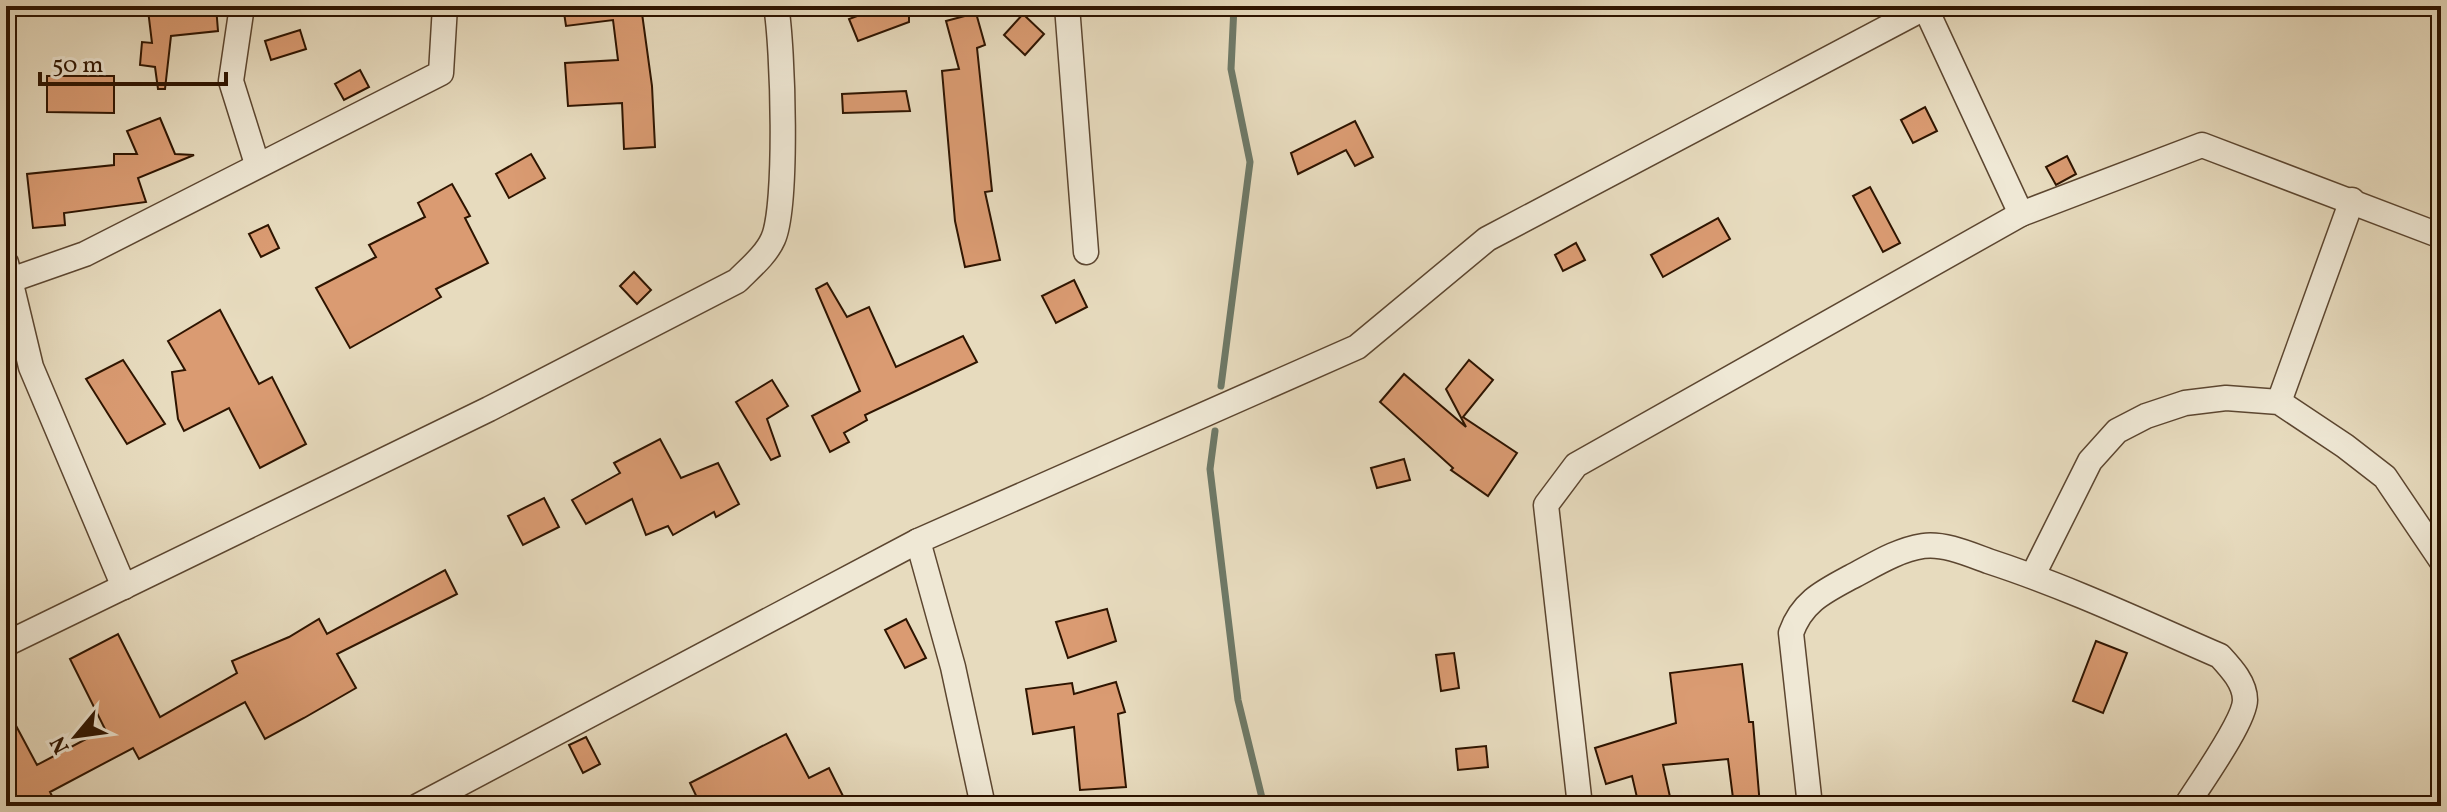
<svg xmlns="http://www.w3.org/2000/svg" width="2447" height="812" viewBox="0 0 2447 812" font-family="Vollkorn,serif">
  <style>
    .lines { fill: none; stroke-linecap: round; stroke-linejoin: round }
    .stream { stroke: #6e7967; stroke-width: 7 }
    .building { fill: #da9b72; stroke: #2e1400; stroke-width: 2 }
    .minor-casing { stroke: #5c4630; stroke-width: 27 }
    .minor { stroke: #efe8d5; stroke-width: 24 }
  </style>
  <rect width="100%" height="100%" fill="#e7dbbe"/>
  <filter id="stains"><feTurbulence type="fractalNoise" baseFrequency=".0025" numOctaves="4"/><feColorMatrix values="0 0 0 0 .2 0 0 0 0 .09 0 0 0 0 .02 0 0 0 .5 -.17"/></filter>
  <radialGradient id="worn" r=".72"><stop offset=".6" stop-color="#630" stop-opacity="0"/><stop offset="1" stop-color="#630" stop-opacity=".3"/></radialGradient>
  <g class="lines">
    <g class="stream">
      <path d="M1221 386 1250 162 1231 69 1234 6"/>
      <path d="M1215 431 1210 469 1238 700 1264 806"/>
    </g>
  </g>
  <g class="building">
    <path d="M186 6H216L218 31 171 36 165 89H158L155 67 140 65 142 42 152 43 148 10Z"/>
    <path d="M563 6H641L652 86 655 147 624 149 622 103 568 106 565 63 618 60 613 20 566 26Z"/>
    <path d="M884 6H909V22L858 41 849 19Z"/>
    <path d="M976 13 985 45 977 48 992 191 985 192 1000 260 965 267 955 221 942 71 959 69 946 21Z"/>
    <path d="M1023 14 1044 34 1025 55 1004 35Z"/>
    <path d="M300 30 306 49 271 60 265 41Z"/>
    <path d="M360 70 369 87 344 100 335 84Z"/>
    <path d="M47 76H114V113L47 112Z"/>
    <path d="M906 91 910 111 843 113 842 94Z"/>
    <path d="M1925 107 1937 131 1913 143 1901 120Z"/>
    <path d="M160 118 175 154 194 155 138 178 146 202 64 213 65 225 33 228 27 174 114 165V154H137L127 131Z"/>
    <path d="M1355 121 1373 157 1355 166 1346 150 1298 174 1291 153Z"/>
    <path d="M531 154 545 178 509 198 496 174Z"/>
    <path d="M2067 156 2076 174 2056 185 2046 167Z"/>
    <path d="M452 184 470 216 465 218 488 263 436 289 441 297 350 348 316 288 376 257 369 245 425 217 418 203Z"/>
    <path d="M1870 187 1900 243 1883 252 1853 196Z"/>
    <path d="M1718 218 1730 239 1663 277 1651 255Z"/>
    <path d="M268 225 279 248 261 257 249 234Z"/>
    <path d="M1576 243 1585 260 1563 271 1555 255Z"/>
    <path d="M634 272 651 290 637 304 620 286Z"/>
    <path d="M1074 280 1087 307 1056 323 1042 296Z"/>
    <path d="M827 283 847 317 869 307 896 367 963 336 977 362 865 415 867 420 844 433 849 442 830 452 812 416 860 391 816 289Z"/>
    <path d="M220 310 259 384 272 377 306 444 260 468 229 408 184 431 178 419 172 372 185 370 168 341Z"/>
    <path d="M123 360 165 424 127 444 86 379Z"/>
    <path d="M1469 360 1493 380 1463 417 1517 453 1488 496 1451 470 1453 468 1380 402 1404 374 1466 427 1446 389Z"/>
    <path d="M772 380 788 406 767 419 780 456 771 460 736 402Z"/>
    <path d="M660 439 681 478 718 463 739 504 716 517 714 512 673 535 668 526 646 535 632 499 586 524 572 500 620 473 614 463Z"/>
    <path d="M1404 459 1410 480 1377 488 1371 468Z"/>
    <path d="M544 498 559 527 523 545 508 516Z"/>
    <path d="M445 570 457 594 337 654 356 688 304 718 265 739 245 702 139 759 133 748 50 792 57 806H6V707L37 765 105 729 70 659 118 634 160 717 237 673 232 661 289 637 319 619 327 634Z"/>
    <path d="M1107 609 1116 641 1068 658 1056 622Z"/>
    <path d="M906 619 926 658 905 668 885 630Z"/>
    <path d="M2096 641 2127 653 2103 713 2073 701Z"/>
    <path d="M1454 653 1459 688 1441 691 1436 655Z"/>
    <path d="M1742 664 1749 722H1753L1760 806H1734L1728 759 1663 765 1672 806H1639L1632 776 1606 784 1595 748 1676 723 1670 673Z"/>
    <path d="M1116 682 1125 712 1118 714 1126 787 1080 790 1074 727 1033 734 1026 689 1072 683 1074 694Z"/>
    <path d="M786 734 809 778 829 768 845 800 833 806H701L690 783Z"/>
    <path d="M586 737 600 764 583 773 569 745Z"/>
    <path d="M1486 746 1488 767 1458 770 1456 749Z"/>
  </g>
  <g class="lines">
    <g class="minor-casing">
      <g id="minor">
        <path d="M242 6 231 81 257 164"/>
        <path d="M1067 6 1086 252"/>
        <path d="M1925 7 2021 214"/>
        <path d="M6 263 31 367 124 587"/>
        <path d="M8 281 85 254 441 73 445 6"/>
        <path d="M2279 402 2352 200"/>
        <path d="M918 541 953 667 983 806"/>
        <path d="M2033 575 2090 461 2117 431 2146 416 2185 403 2226 398 2279 402 2345 446 2385 477 2441 560"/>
        <path d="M6 644 489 409 737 281C750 268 766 255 773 239 788 206 783 46 776 6"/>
        <path d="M418 806 918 541 1357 347 1487 239 1928 6"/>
        <path d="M1580 806 1546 505 1576 465 2021 214 2202 145 2441 236"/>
        <path d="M1810 806 1791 633C1802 602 1823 592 1851 577 1874 565 1897 550 1923 546 1944 543 1969 554 1988 561 2068 587 2144 623 2220 656 2231 668 2245 683 2245 700 2245 721 2199 785 2186 806"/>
      </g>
    </g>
    <use href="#minor" class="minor"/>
  </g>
  <rect width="2447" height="812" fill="none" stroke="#e7dbbe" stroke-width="32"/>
  <rect x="8" y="8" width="2431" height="796" fill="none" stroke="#2e1400" stroke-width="4"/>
  <rect x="16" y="16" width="2415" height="780" fill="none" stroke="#2e1400" stroke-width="2"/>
  <g transform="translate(76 736) rotate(241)" stroke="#efe8d5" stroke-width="6" paint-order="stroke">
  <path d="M0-6L14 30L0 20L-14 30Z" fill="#2e1400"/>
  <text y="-12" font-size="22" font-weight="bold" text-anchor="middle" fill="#2e1400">N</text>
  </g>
  <path d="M40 72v12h186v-12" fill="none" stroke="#2e1400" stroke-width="4"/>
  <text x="52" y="72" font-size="24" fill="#2e1400" stroke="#efe8d5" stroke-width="6" paint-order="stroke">50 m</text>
  <rect width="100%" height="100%" filter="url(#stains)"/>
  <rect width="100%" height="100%" fill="url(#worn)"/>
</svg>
